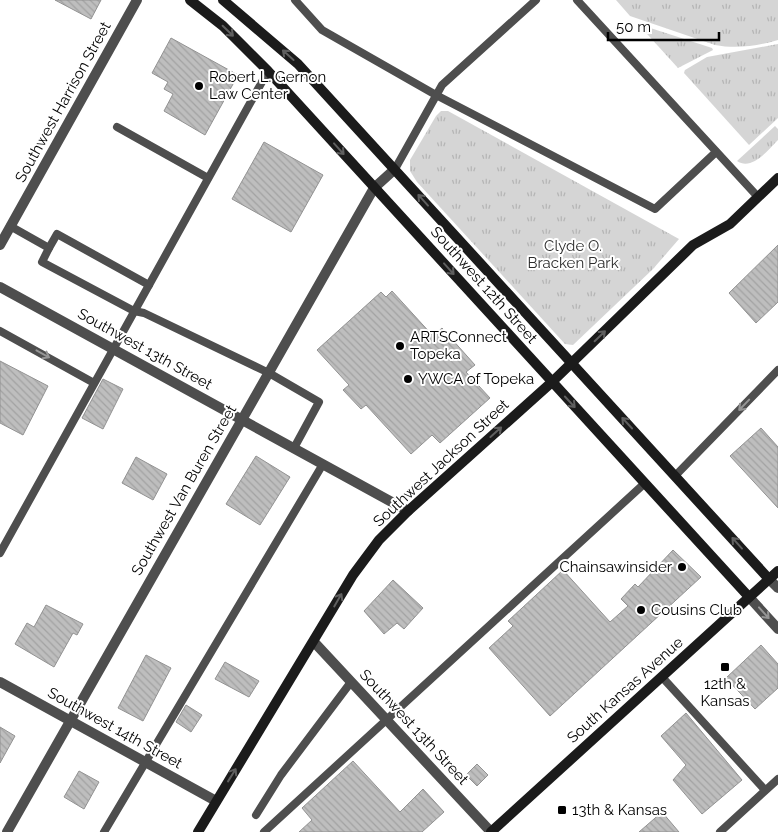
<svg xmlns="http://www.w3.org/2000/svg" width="778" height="832" viewBox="0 0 778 832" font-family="Raleway,sans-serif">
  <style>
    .grass { fill: url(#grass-tufts) }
    .building { fill: url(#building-back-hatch); stroke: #929292 }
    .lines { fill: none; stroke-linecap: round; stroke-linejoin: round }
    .lane { stroke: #4e4e4e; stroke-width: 8 }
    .street { stroke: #4e4e4e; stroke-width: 10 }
    .secondary { stroke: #1b1b1b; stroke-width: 10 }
    .oneway { stroke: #5f5f5f }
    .oneway2 { stroke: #959595 }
    .poi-dot { fill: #000; stroke: #fff; stroke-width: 2 }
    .labels { text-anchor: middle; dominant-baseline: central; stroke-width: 4; stroke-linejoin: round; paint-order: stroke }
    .poi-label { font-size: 15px; fill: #000; stroke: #fff; text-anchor: start }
    .street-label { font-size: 15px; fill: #000; stroke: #fff }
    .park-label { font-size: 15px; fill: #2c2c2c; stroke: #fff }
  </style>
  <defs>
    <pattern id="grass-tufts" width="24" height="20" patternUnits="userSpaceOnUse" patternTransform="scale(1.25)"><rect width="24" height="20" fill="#d5d5d5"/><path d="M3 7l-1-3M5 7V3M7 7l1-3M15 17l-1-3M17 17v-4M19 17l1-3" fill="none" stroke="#b5b5b5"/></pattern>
    <pattern id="building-back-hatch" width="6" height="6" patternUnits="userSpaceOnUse" patternTransform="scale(1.25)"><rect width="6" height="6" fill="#bebebe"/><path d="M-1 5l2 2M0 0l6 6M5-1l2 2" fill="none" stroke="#a2a2a2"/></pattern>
  </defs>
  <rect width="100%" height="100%" fill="#fff"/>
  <g class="grass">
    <path d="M616 0H778V40C757 46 736 49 715 45L630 16Z"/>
    <path d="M638 24 712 48 713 50 678 68Z"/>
    <path d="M778 44V118L749 145 684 73 685 70 707 57Z"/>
    <path d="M441 111H448L679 239 653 269 573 345 565 344 417 182 410 171V160L436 116Z"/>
    <path d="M775 126 778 129V140C768 150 752 171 737 161Z"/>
  </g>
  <g class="building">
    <path d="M55 0H101L91 19Z"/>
    <path d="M171 38 238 75 205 135 164 111 173 94 164 89 168 82 152 73Z"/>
    <path d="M264 142 323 175 291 232 232 199Z"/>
    <path d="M778 245V302L756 323 729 293Z"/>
    <path d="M392 291 433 336 442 328 475 365 466 372 490 398 440 443 432 435 411 454 366 405 361 409 343 390 349 385 317 350 381 292 386 297Z"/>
    <path d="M0 361 48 386 23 435 0 423Z"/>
    <path d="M103 379 123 389 103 429 82 418Z"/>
    <path d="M761 428 778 447V508L730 456Z"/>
    <path d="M256 456 290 477 260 525 226 504Z"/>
    <path d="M136 457 167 474 153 500 122 483Z"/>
    <path d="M673 550 701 577 550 716 489 648 513 626 508 621 563 570 610 622 628 606 621 599 635 584 638 587Z"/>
    <path d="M393 580 423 608 404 629 397 623 384 634 364 611Z"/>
    <path d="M46 605 83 624 77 635 73 633 54 667 15 644 27 623 34 627Z"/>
    <path d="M761 645 778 664V688L755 709 726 678Z"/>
    <path d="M146 655 171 668 143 721 118 708Z"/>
    <path d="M225 662 259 681 249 697 215 679Z"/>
    <path d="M186 705 202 715 191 732 176 722Z"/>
    <path d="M686 713 742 780 702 814 673 780 686 765 661 736Z"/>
    <path d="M0 727 15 736 0 763Z"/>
    <path d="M353 761 400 812 423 789 444 812 422 832H299L312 820 302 808Z"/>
    <path d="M477 764 488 775 477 786 466 775Z"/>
    <path d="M79 771 99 782 84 809 64 797Z"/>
    <path d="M662 812 679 832H639Z"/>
  </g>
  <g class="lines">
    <g class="lane">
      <path d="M295 0 322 30 436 95 655 209 716 152"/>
      <path d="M577 0 758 197"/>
      <path d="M117 127 208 178"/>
      <path d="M395 169 442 85 536 0"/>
      <path d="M10 226 49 248 42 262 134 311 144 313 269 373 319 402 294 448"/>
      <path d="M49 248 57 234 149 285"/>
      <path d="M0 331 94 383"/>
      <path d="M675 476 778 370"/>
      <path d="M0 553 268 71"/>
      <path d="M662 677 765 790"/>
      <path d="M256 815 281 775 351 682"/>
      <path d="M104 832 323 464"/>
      <path d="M264 832 645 483"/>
      <path d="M720 832 778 779"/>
    </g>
    <g class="street">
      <path d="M0 245 137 0"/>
      <path d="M0 287 408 511"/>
      <path d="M769 579 778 588"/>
      <path d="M749 597 778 629"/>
      <path d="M314 642 491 832"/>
      <path d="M0 682 216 801"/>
      <path d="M7 832 374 188 395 169"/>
    </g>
    <g class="secondary">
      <path d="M190 0 223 26 268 71 749 597"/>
      <path d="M223 0 298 64 769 579"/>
      <path d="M198 832 353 575 379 540 408 511 552 382 693 245 730 224 778 178"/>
      <path d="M491 832 778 571"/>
    </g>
  </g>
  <defs><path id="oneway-shaft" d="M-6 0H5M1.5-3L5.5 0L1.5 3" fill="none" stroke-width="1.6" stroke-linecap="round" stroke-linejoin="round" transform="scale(1.25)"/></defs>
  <g class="oneway">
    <use href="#oneway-shaft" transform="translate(228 31) rotate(44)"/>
    <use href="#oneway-shaft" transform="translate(288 55) rotate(-138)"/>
    <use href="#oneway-shaft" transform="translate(339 149) rotate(48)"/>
    <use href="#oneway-shaft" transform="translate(423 200) rotate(-132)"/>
    <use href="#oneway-shaft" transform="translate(449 269) rotate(48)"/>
    <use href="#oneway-shaft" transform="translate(600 336) rotate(-44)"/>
    <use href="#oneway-shaft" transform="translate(570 402) rotate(47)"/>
    <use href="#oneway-shaft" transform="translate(627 423) rotate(-133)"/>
    <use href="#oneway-shaft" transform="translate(496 432) rotate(-42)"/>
    <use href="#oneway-shaft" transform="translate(737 543) rotate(-132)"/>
    <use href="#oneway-shaft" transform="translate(338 600) rotate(-60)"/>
    <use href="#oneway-shaft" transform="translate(232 775) rotate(-58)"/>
  </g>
  <g class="oneway2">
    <use href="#oneway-shaft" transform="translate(43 354) rotate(29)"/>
    <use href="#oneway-shaft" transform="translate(744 405) rotate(134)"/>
    <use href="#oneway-shaft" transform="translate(764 613) rotate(48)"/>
  </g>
  <g class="poi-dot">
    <circle cx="199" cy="86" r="5"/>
    <circle cx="400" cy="346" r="5"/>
    <circle cx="408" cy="379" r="5"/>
    <circle cx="682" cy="567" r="5"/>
    <circle cx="641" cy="610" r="5"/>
    <rect x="720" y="662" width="10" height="10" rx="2.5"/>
    <rect x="557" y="805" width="10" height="10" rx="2.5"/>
  </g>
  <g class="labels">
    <g class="poi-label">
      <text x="209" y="77">Robert L. Gernon<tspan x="209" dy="17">Law Center</tspan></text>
      <text x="410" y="337">ARTSConnect<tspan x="410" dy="17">Topeka</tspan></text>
      <text x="418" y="379">YWCA of Topeka</text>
      <text x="672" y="567" text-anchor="end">Chainsawinsider</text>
      <text x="651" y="610">Cousins Club</text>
      <text x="725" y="684" text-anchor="middle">12th &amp;<tspan x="725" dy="17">Kansas</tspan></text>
      <text x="572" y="810">13th &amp; Kansas</text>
    </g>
    <g class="street-label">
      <text transform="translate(63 102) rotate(-61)">Southwest Harrison Street</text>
      <text transform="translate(484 285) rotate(48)">Southwest 12th Street</text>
      <text transform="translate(145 349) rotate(29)">Southwest 13th Street</text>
      <text transform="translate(441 463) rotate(-43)">Southwest Jackson Street</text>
      <text transform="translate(184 490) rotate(-60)">Southwest Van Buren Street</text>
      <text transform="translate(625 690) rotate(-42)">South Kansas Avenue</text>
      <text transform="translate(414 727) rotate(47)">Southwest 13th Street</text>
      <text transform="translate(115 728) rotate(29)">Southwest 14th Street</text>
    </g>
    <g class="park-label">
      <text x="573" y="246">Clyde O.<tspan x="573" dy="17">Bracken Park</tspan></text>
    </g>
  </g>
  <path d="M608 32v8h111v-8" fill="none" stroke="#000000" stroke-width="2.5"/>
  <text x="616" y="32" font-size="15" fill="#000000" stroke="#ffffff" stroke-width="4" paint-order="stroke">50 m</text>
</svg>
